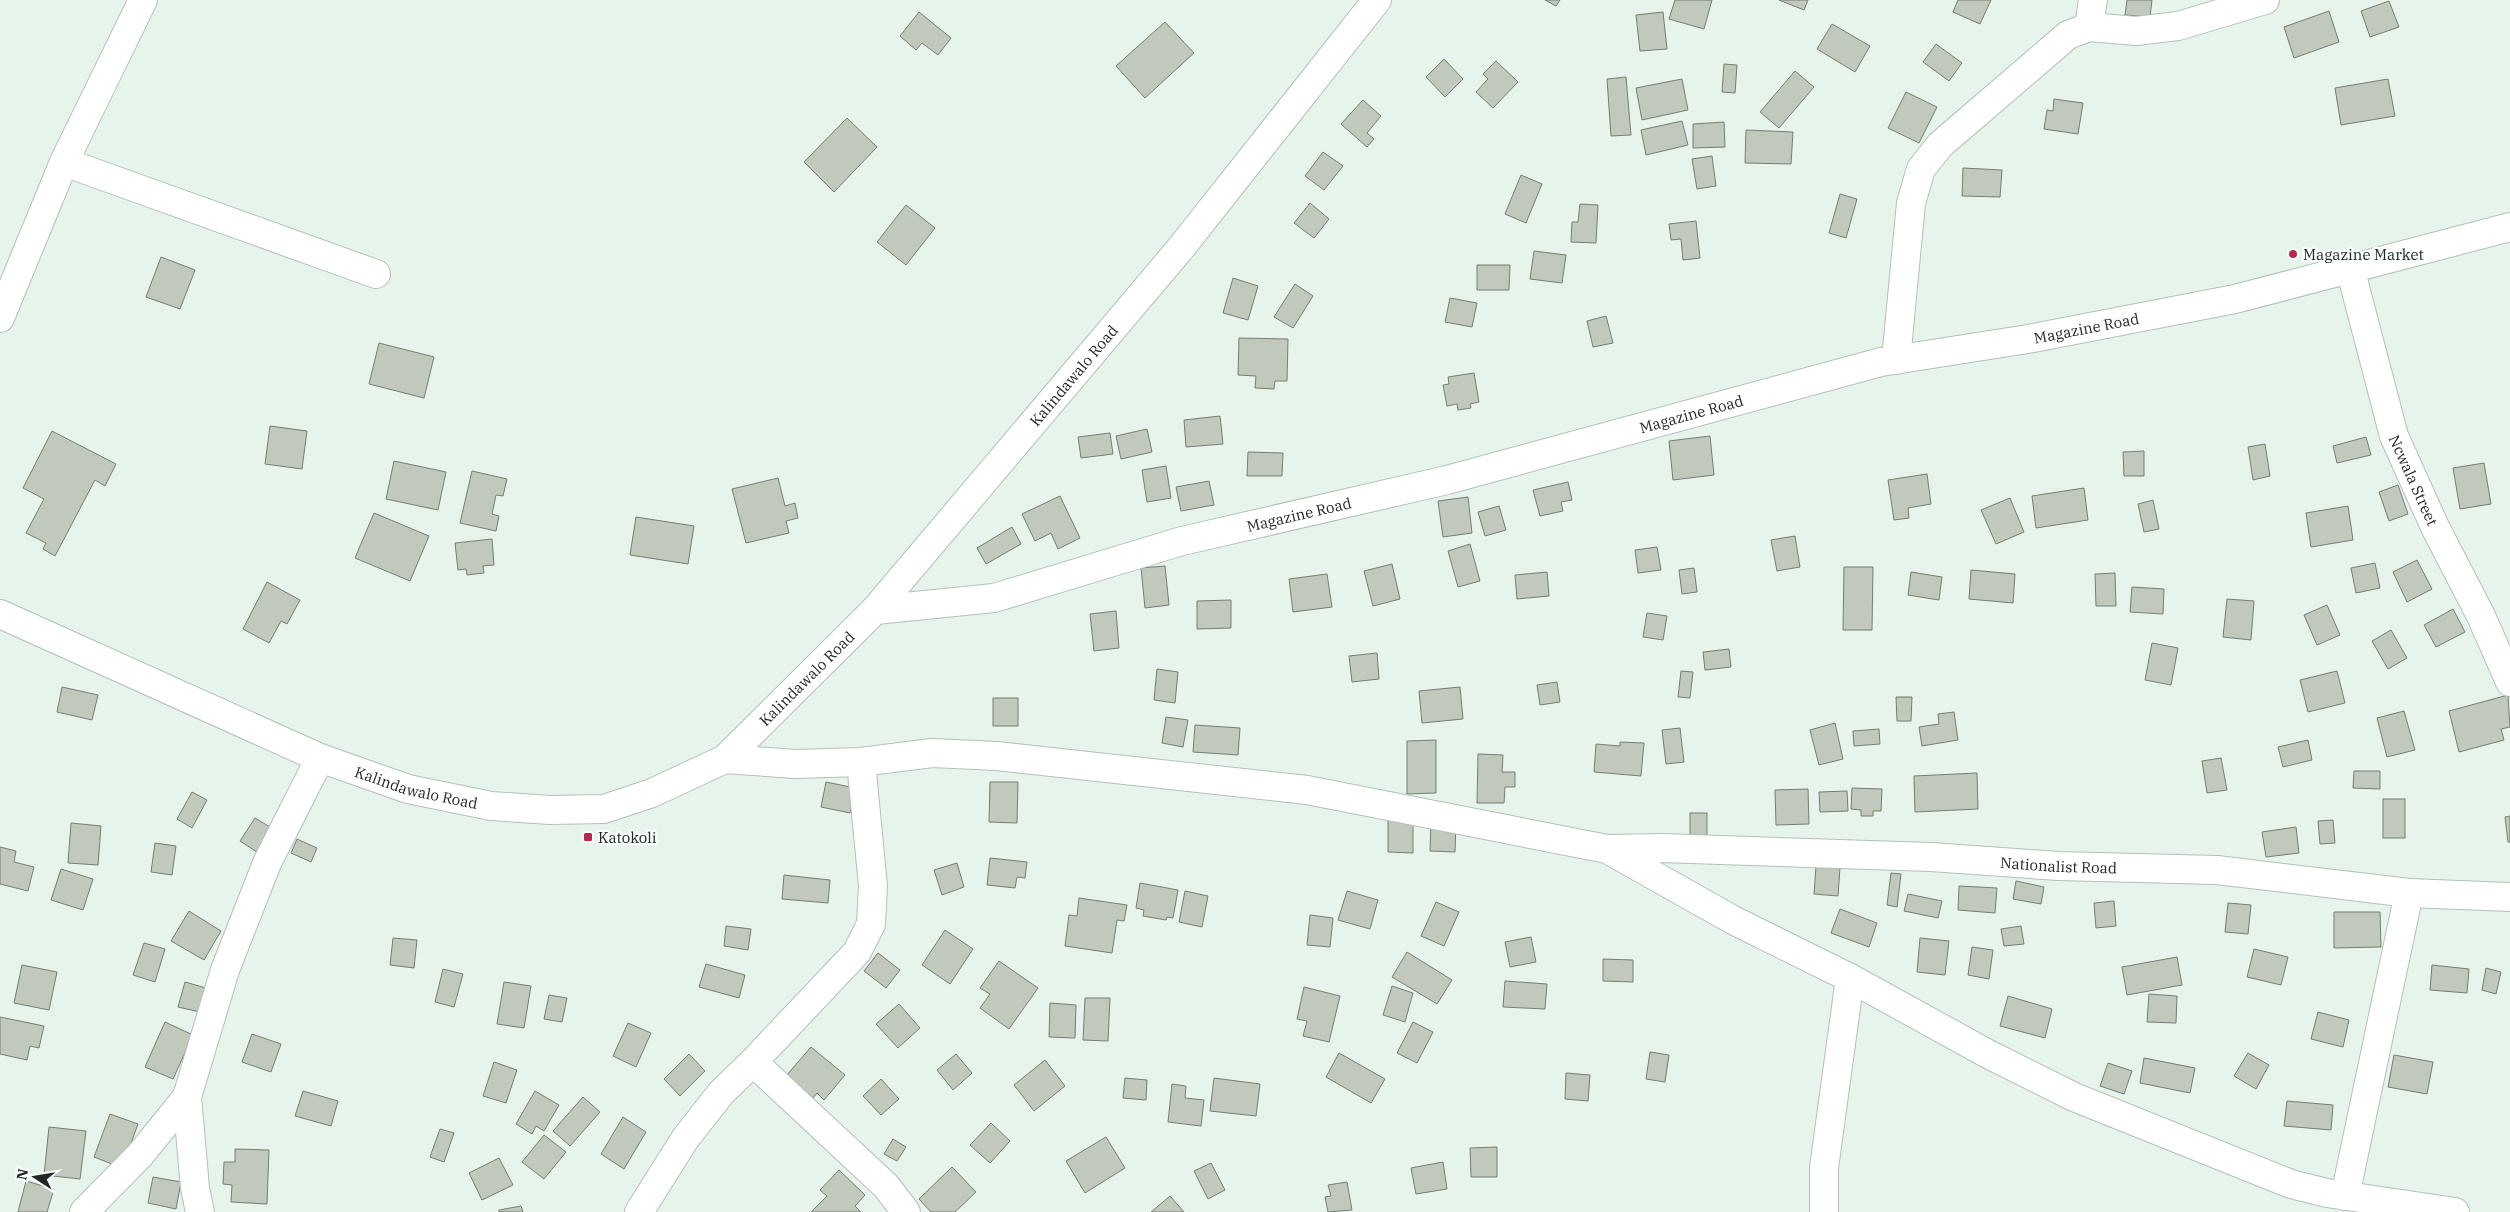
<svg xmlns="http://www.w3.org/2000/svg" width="2510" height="1212" viewBox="0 0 2510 1212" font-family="'IBM Plex Serif',serif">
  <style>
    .building { fill: #c1c8bc; stroke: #777d72 }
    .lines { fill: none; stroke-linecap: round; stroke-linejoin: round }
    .minor-casing { stroke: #b3c0b9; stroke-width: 30 }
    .minor { stroke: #fff; stroke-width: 28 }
    .poi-dot { fill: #b7274f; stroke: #f9fffc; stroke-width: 2 }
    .labels { text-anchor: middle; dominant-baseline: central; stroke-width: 4.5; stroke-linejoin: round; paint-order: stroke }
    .poi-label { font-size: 15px; fill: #232825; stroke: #f9fffc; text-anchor: start }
    .street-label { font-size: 15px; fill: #232825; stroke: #f9fffc }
  </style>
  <rect width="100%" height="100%" fill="#e6f4ec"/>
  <g class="building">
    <path d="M1545 0H1560L1556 6Z"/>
    <path d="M1675 0H1712L1704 29 1669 19Z"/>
    <path d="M1779 0H1808L1804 10Z"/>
    <path d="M1958 0H1991L1980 24 1953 12Z"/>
    <path d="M2127 0H2152L2150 17 2125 15Z"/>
    <path d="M2389 1 2399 27 2370 37 2361 11Z"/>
    <path d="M2329 11 2339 42 2294 58 2284 27Z"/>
    <path d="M919 12 951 38 938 55 922 43 916 50 900 36Z"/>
    <path d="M1663 12 1667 49 1640 51 1636 15Z"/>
    <path d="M1165 22 1194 53 1145 98 1116 66Z"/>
    <path d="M1832 24 1870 46 1855 72 1817 49Z"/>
    <path d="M1936 44 1962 63 1949 81 1923 62Z"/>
    <path d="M1444 59 1463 79 1445 97 1426 77Z"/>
    <path d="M1496 61 1518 82 1493 108 1476 92 1488 79 1483 74Z"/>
    <path d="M1724 64 1737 65 1735 93 1722 92Z"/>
    <path d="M1795 71 1814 87 1779 128 1760 112Z"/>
    <path d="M1626 77 1631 135 1611 136 1607 79Z"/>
    <path d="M1682 79 1688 110 1642 120 1636 88Z"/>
    <path d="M2388 79 2395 116 2341 125 2335 88Z"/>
    <path d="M1906 92 1937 107 1919 143 1888 128Z"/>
    <path d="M2054 99 2083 103 2078 134 2044 129 2047 110 2053 111Z"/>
    <path d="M1363 100 1381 116 1367 133 1374 139 1367 147 1341 124Z"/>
    <path d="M847 118 877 147 834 192 804 162Z"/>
    <path d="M1682 121 1688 145 1646 155 1641 130Z"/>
    <path d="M1724 122 1725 147 1693 148V124Z"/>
    <path d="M1746 130 1793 132 1791 164 1745 163Z"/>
    <path d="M1323 152 1343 166 1324 190 1305 176Z"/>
    <path d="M1712 156 1716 186 1697 189 1692 159Z"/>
    <path d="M1963 168 2002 170 2000 197 1962 196Z"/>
    <path d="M1521 175 1542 184 1526 223 1505 214Z"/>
    <path d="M1840 194 1857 199 1846 238 1829 233Z"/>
    <path d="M1310 203 1329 219 1314 238 1294 223Z"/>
    <path d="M1580 204 1598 205 1596 243 1571 242 1572 222H1578Z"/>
    <path d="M906 205 935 228 906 265 877 242Z"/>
    <path d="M1696 221 1700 258 1683 260 1681 239 1671 240 1669 224Z"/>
    <path d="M1534 251 1566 255 1562 283 1530 279Z"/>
    <path d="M161 257 195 270 180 309 146 297Z"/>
    <path d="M1477 265H1510L1509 290H1477Z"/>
    <path d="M1233 278 1258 286 1248 320 1223 313Z"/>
    <path d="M1295 284 1313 296 1293 328 1274 317Z"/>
    <path d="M1450 298 1477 303 1472 327 1445 322Z"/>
    <path d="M1606 316 1613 343 1593 347 1587 321Z"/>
    <path d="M1239 338 1288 339 1287 381H1275L1274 389 1255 388 1256 376 1238 375Z"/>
    <path d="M379 343 434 357 424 398 369 384Z"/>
    <path d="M1474 373 1479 402 1470 404 1471 408 1458 410 1457 404 1447 406 1443 385 1449 384 1448 377Z"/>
    <path d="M1220 416 1223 444 1186 447 1184 420Z"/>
    <path d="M270 426 307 431 302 469 265 464Z"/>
    <path d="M1147 429 1152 452 1121 459 1116 436Z"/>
    <path d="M52 431 116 464 105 486 95 480 55 556 43 549 46 543 26 533 44 499 23 488Z"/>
    <path d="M1110 433 1113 454 1081 458 1078 437Z"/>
    <path d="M1710 436 1714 475 1673 480 1669 441Z"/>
    <path d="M2366 437 2371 455 2337 463 2333 446Z"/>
    <path d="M2265 444 2270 476 2253 480 2248 447Z"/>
    <path d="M2144 451V476H2124L2123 452Z"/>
    <path d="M1248 452 1283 453 1282 476H1247Z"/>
    <path d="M394 461 446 472 438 510 386 499Z"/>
    <path d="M2484 463 2491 504 2460 509 2453 468Z"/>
    <path d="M1166 466 1171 498 1147 502 1142 470Z"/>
    <path d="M472 471 507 479 503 496 496 495 492 514 499 516 496 531 460 523Z"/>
    <path d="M1927 474 1931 504 1908 508 1909 518 1894 520 1888 480Z"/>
    <path d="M778 478 785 506 795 503 798 518 786 521 789 533 746 543 732 489Z"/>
    <path d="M1209 481 1214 505 1181 511 1176 487Z"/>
    <path d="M1568 482 1572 500 1561 502 1563 511 1540 516 1533 490Z"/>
    <path d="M2398 485 2408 514 2389 521 2379 492Z"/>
    <path d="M2084 488 2088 520 2036 528 2032 496Z"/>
    <path d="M1060 496 1080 538 1058 549 1051 533 1035 541 1022 514Z"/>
    <path d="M1468 497 1472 533 1443 537 1438 501Z"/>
    <path d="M2010 498 2024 532 1996 544 1981 510Z"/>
    <path d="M2153 500 2159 529 2144 532 2138 504Z"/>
    <path d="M1499 506 1506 530 1485 536 1478 512Z"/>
    <path d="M2348 506 2353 540 2311 547 2306 513Z"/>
    <path d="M374 513 429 536 410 581 355 558Z"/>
    <path d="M636 517 694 526 688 564 630 555Z"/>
    <path d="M1012 527 1021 544 986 564 977 548Z"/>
    <path d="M1795 536 1800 567 1777 571 1771 540Z"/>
    <path d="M492 539 494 565 483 566 484 573 467 575 466 569 458 570 455 543Z"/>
    <path d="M1470 544 1480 581 1458 587 1448 551Z"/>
    <path d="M1657 547 1661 570 1638 573 1635 550Z"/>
    <path d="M2417 560 2432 589 2407 602 2393 572Z"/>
    <path d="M2375 563 2380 588 2356 593 2351 568Z"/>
    <path d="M1392 564 1400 599 1373 606 1364 571Z"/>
    <path d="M1165 566 1169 605 1145 608 1141 568Z"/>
    <path d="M1844 567H1873L1872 630H1843Z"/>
    <path d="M1694 568 1697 592 1682 594 1679 570Z"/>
    <path d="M1971 570 2015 574 2013 603 1969 599Z"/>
    <path d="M1547 572 1549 596 1517 599 1515 575Z"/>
    <path d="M1911 572 1942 577 1939 600 1908 595Z"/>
    <path d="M2115 573 2116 606H2096L2095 574Z"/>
    <path d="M1327 574 1332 607 1293 612 1289 579Z"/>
    <path d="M267 582 300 600 287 624 281 621 269 643 243 629Z"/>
    <path d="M2132 587 2164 589 2163 614 2130 612Z"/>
    <path d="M2227 599 2254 601 2251 640 2223 637Z"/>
    <path d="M1231 600V628L1197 629V601Z"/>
    <path d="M2327 605 2340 635 2317 645 2304 615Z"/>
    <path d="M2453 609 2465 632 2436 647 2424 625Z"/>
    <path d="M1116 611 1119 648 1094 651 1090 614Z"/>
    <path d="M1647 613 1667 616 1663 640 1643 637Z"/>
    <path d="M2391 630 2407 658 2388 669 2372 641Z"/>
    <path d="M2152 643 2178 648 2171 685 2145 680Z"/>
    <path d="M1729 649 1731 667 1705 670 1703 652Z"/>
    <path d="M1377 653 1379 679 1352 682 1349 656Z"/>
    <path d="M1157 669 1178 672 1175 703 1154 700Z"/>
    <path d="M1681 671 1693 672 1690 698 1678 697Z"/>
    <path d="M2337 671 2345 703 2308 712 2300 680Z"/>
    <path d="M1557 682 1560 702 1540 705 1537 685Z"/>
    <path d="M62 687 98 695 92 720 57 712Z"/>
    <path d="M1460 687 1463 719 1422 723 1419 691Z"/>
    <path d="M2508 695 2510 727 2501 729 2504 740 2459 752 2449 711Z"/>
    <path d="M1896 697H1912L1911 721H1897Z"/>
    <rect x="993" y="698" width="25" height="28"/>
    <path d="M2404 711 2415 750 2387 757 2377 718Z"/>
    <path d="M1954 712 1958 740 1922 746 1919 727 1939 724 1938 714Z"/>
    <path d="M1166 717 1188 720 1183 747 1162 743Z"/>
    <path d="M1835 723 1843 759 1819 765 1810 730Z"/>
    <path d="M1195 725 1240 728 1238 755 1193 752Z"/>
    <path d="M1680 728 1684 762 1666 764 1662 730Z"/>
    <path d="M1879 729 1880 744 1854 746 1853 731Z"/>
    <path d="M1436 740V793L1407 794V741Z"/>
    <path d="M2308 740 2312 760 2283 767 2278 747Z"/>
    <path d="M1620 742 1644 743 1641 776 1594 772 1596 744 1620 746Z"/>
    <path d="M1478 754 1503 755 1502 772H1515V787H1505L1504 803H1477Z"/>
    <path d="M2221 758 2227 790 2207 793 2202 761Z"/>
    <path d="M2354 771H2380V789L2353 788Z"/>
    <path d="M1977 773 1978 809 1915 812 1914 776Z"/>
    <path d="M826 782 855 788 850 813 821 807Z"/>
    <path d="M990 782H1018L1017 823 989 822Z"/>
    <path d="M1852 788 1882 789 1881 811H1873V816H1861V810L1851 809Z"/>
    <path d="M1808 789 1809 824 1776 825 1775 790Z"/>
    <path d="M1847 791 1848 811 1820 812 1819 792Z"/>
    <path d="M192 792 207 800 192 828 177 819Z"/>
    <rect x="2383" y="799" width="22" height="39"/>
    <rect x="1690" y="813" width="17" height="27"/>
    <path d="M2510 816V842H2508L2505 817Z"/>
    <path d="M1388 817H1413V853L1388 852Z"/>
    <path d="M255 818 275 830 260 854 240 841Z"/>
    <path d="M1431 820 1456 821 1455 852 1430 851Z"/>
    <path d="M2333 820 2335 843 2320 844 2318 821Z"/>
    <path d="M71 823 101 826 98 865 68 863Z"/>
    <path d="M2296 827 2299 853 2266 857 2262 832Z"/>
    <path d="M297 839 317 848 311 862 291 853Z"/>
    <path d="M155 843 176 846 172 875 151 872Z"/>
    <path d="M0 847 16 851 14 862 34 867 28 891 0 884Z"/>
    <path d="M990 858 1027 862 1025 878 1017 877 1015 888 987 885Z"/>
    <path d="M957 863 964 887 942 895 934 870Z"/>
    <path d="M1816 866 1840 868 1838 896 1814 894Z"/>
    <path d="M61 869 93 879 83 910 51 900Z"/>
    <path d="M1891 873 1901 874 1897 907 1887 905Z"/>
    <path d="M784 875 830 880 828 903 782 899Z"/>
    <path d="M2016 881 2044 887 2041 904 2013 899Z"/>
    <path d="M1140 883 1178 890 1173 918 1167 917 1166 920 1143 916 1144 910 1136 908Z"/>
    <path d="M1959 886 1997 888 1995 913 1958 910Z"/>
    <path d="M1185 891 1208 896 1202 927 1179 922Z"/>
    <path d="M1347 891 1378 900 1370 929 1338 920Z"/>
    <path d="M1908 894 1942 901 1938 918 1904 911Z"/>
    <path d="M1079 898 1127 905 1124 921 1117 920 1112 953 1065 946 1069 915 1077 916Z"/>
    <path d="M2114 901 2116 926 2096 928 2094 903Z"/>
    <path d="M1436 902 1459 912 1444 946 1421 936Z"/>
    <path d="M2228 903 2251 905 2248 934 2225 932Z"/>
    <path d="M1840 909 1877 923 1869 947 1831 933Z"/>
    <path d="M189 911 221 931 204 960 171 941Z"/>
    <path d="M2334 912H2380L2381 947 2334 948Z"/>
    <path d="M1310 915 1333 918 1330 947 1307 945Z"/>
    <path d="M726 926 751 929 748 950 724 946Z"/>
    <path d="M2021 926 2024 944 2004 946 2001 929Z"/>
    <path d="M945 930 973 949 950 984 922 965Z"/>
    <path d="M1531 937 1536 962 1510 967 1505 942Z"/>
    <path d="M393 938 417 940 414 968 390 965Z"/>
    <path d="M1920 938 1949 941 1945 975 1917 972Z"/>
    <path d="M144 943 165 949 155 982 133 975Z"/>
    <path d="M1972 947 1993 950 1989 979 1968 975Z"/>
    <path d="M2254 949 2288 957 2281 985 2247 977Z"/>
    <path d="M1407 952 1452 980 1437 1004 1392 977Z"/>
    <path d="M878 953 900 970 886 988 864 971Z"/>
    <path d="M2177 957 2182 985 2127 995 2122 967Z"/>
    <path d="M1603 959 1633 960V982L1603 981Z"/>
    <path d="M999 961 1038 988 1009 1029 980 1008 990 994 980 988Z"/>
    <path d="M706 964 745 975 739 998 699 987Z"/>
    <path d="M22 965 57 972 49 1010 14 1003Z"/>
    <path d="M2432 965 2469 969 2467 993 2430 990Z"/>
    <path d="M2486 968 2501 972 2496 994 2482 990Z"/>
    <path d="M443 969 463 974 454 1007 435 1002Z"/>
    <path d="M1505 981 1547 984 1545 1009 1503 1007Z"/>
    <path d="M185 982 206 988 200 1012 178 1007Z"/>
    <path d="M504 982 531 986 524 1028 497 1024Z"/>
    <path d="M1392 986 1413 993 1405 1022 1383 1015Z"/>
    <path d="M1304 987 1340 996 1329 1042 1303 1036 1307 1021 1297 1019Z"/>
    <path d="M2149 994 2177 996 2176 1023 2147 1022Z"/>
    <path d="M549 995 567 998 562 1022 544 1019Z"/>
    <path d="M2008 996 2052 1009 2045 1038 2000 1026Z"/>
    <path d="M1085 998H1110L1108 1041 1083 1040Z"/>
    <path d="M1050 1003 1076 1005 1075 1038 1049 1037Z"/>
    <path d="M899 1004 920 1028 898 1048 876 1024Z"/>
    <path d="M2318 1012 2349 1020 2343 1047 2311 1039Z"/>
    <path d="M0 1017 44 1026 39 1048 30 1046 27 1060 0 1054Z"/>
    <path d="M165 1022 193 1035 173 1079 145 1067Z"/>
    <path d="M1413 1022 1433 1032 1417 1063 1397 1053Z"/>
    <path d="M628 1023 651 1033 636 1067 613 1056Z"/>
    <path d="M252 1034 281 1044 271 1072 242 1062Z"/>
    <path d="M811 1047 845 1075 824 1100 817 1093 813 1098 786 1076Z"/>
    <path d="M1650 1052 1669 1055 1665 1082 1646 1079Z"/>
    <path d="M1339 1053 1385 1079 1371 1103 1326 1077Z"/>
    <path d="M2248 1053 2269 1065 2256 1089 2234 1076Z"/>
    <path d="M689 1054 705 1071 680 1096 664 1079Z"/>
    <path d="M956 1054 972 1073 953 1090 937 1070Z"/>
    <path d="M2394 1055 2433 1062 2427 1094 2388 1087Z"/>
    <path d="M2144 1058 2195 1068 2190 1093 2140 1083Z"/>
    <path d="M1045 1060 1065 1086 1034 1111 1014 1085Z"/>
    <path d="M494 1062 517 1070 506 1103 483 1096Z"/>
    <path d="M2108 1063 2132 1071 2124 1094 2100 1086Z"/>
    <path d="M1566 1073 1590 1075 1588 1101 1565 1099Z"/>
    <path d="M1125 1078 1147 1080 1146 1100 1123 1098Z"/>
    <path d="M1214 1078 1260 1084 1256 1116 1210 1111Z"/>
    <path d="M881 1079 899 1099 881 1115 863 1096Z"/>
    <path d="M1172 1084 1186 1086 1185 1098 1204 1100 1201 1126 1168 1122Z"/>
    <path d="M303 1091 338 1101 331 1126 295 1116Z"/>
    <path d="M535 1091 559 1105 544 1131 536 1126 532 1134 516 1124Z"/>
    <path d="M583 1097 600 1112 570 1146 553 1131Z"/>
    <path d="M2287 1101 2333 1105 2331 1130 2284 1126Z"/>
    <path d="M110 1114 138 1124 122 1168 94 1157Z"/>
    <path d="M623 1117 646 1132 624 1169 601 1154Z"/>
    <path d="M991 1123 1010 1141 990 1163 970 1145Z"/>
    <path d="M49 1127 86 1131 80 1179 44 1175Z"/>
    <path d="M440 1129 454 1133 444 1162 430 1157Z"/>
    <path d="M544 1135 566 1152 544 1179 522 1162Z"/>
    <path d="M1106 1137 1125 1168 1085 1193 1066 1161Z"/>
    <path d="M893 1139 906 1147 897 1161 884 1154Z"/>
    <path d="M1497 1147V1177H1471L1470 1148Z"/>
    <path d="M235 1149 269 1150 267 1204 231 1202 232 1185 223 1184 224 1162H235Z"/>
    <path d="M499 1158 513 1185 482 1200 469 1173Z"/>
    <path d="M1443 1162 1447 1189 1416 1194 1411 1168Z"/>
    <path d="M1211 1163 1225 1190 1208 1199 1194 1171Z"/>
    <path d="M952 1167 976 1192 955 1212H931L919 1199Z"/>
    <path d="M839 1170 865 1195 855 1206 861 1212H811L827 1196 820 1190Z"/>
    <path d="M153 1177 181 1182 176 1209 148 1203Z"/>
    <path d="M26 1181 54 1189 47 1212H18Z"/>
    <path d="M1347 1182 1352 1210 1328 1212 1325 1197 1331 1196 1328 1185Z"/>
    <path d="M1170 1196 1184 1212H1151Z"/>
    <path d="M521 1206 523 1212H499V1210Z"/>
  </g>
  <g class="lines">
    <g class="minor-casing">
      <g id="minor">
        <path d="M2089 27 2093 0"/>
        <path d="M64 162 376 274"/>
        <path id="s1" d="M2350 268 2394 436 2435 527 2481 616 2510 682"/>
        <path d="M0 318 64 162 143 0"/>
        <path d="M1896 360 1911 203 1921 169 1940 145 2068 35 2089 27 2136 31 2178 26 2265 0"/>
        <path id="s2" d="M875 610 994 598 1182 541 1447 480 1881 362 2028 339 2235 299 2510 227"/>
        <path id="s3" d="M0 614 320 758 408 789 491 806 550 810 604 809 652 793 725 759 875 610 1180 249 1377 0"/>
        <path d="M725 759 795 764 861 762 932 753 997 756 1307 790 1607 849 1733 920 1850 978 1988 1054 2074 1097 2291 1184 2327 1193 2455 1212"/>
        <path id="s4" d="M1608 849 1661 848 1931 857 2058 866 2217 870 2409 893 2510 897"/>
        <path d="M753 1062 886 1186 906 1212"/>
        <path d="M187 1097 195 1188 200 1212"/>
        <path d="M2345 1196 2409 893"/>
        <path d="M84 1212 140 1155 187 1097 225 970 267 863 320 758"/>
        <path d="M639 1212 685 1139 721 1093 753 1062 857 952 871 924 873 886 861 762"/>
        <path d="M1824 1212V1168L1850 978"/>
      </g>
    </g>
    <use href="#minor" class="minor"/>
  </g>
  <g class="poi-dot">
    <circle cx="2293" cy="254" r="5"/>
    <rect x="583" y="832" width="10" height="10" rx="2.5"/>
  </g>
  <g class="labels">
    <g class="poi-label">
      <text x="2303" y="254">Magazine Market</text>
      <text x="598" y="837">Katokoli</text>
    </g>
    <g class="street-label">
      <text stroke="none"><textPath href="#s2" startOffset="1246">Magazine Road</textPath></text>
      <text stroke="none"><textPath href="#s3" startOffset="1292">Kalindawalo Road</textPath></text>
      <text stroke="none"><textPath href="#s2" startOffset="841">Magazine Road</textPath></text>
      <text stroke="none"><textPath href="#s1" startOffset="222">Ncwala Street</textPath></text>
      <text stroke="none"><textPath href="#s2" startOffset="436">Magazine Road</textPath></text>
      <text stroke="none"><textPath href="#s3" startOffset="888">Kalindawalo Road</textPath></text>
      <text stroke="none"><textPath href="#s3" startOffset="452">Kalindawalo Road</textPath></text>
      <text stroke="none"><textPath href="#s4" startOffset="451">Nationalist Road</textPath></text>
    </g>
  </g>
  <g transform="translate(35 1177) rotate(282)" stroke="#f9fffc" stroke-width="4" paint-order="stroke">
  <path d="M0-4L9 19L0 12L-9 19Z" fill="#232825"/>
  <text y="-8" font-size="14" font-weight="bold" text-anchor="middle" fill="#232825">N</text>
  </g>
</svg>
